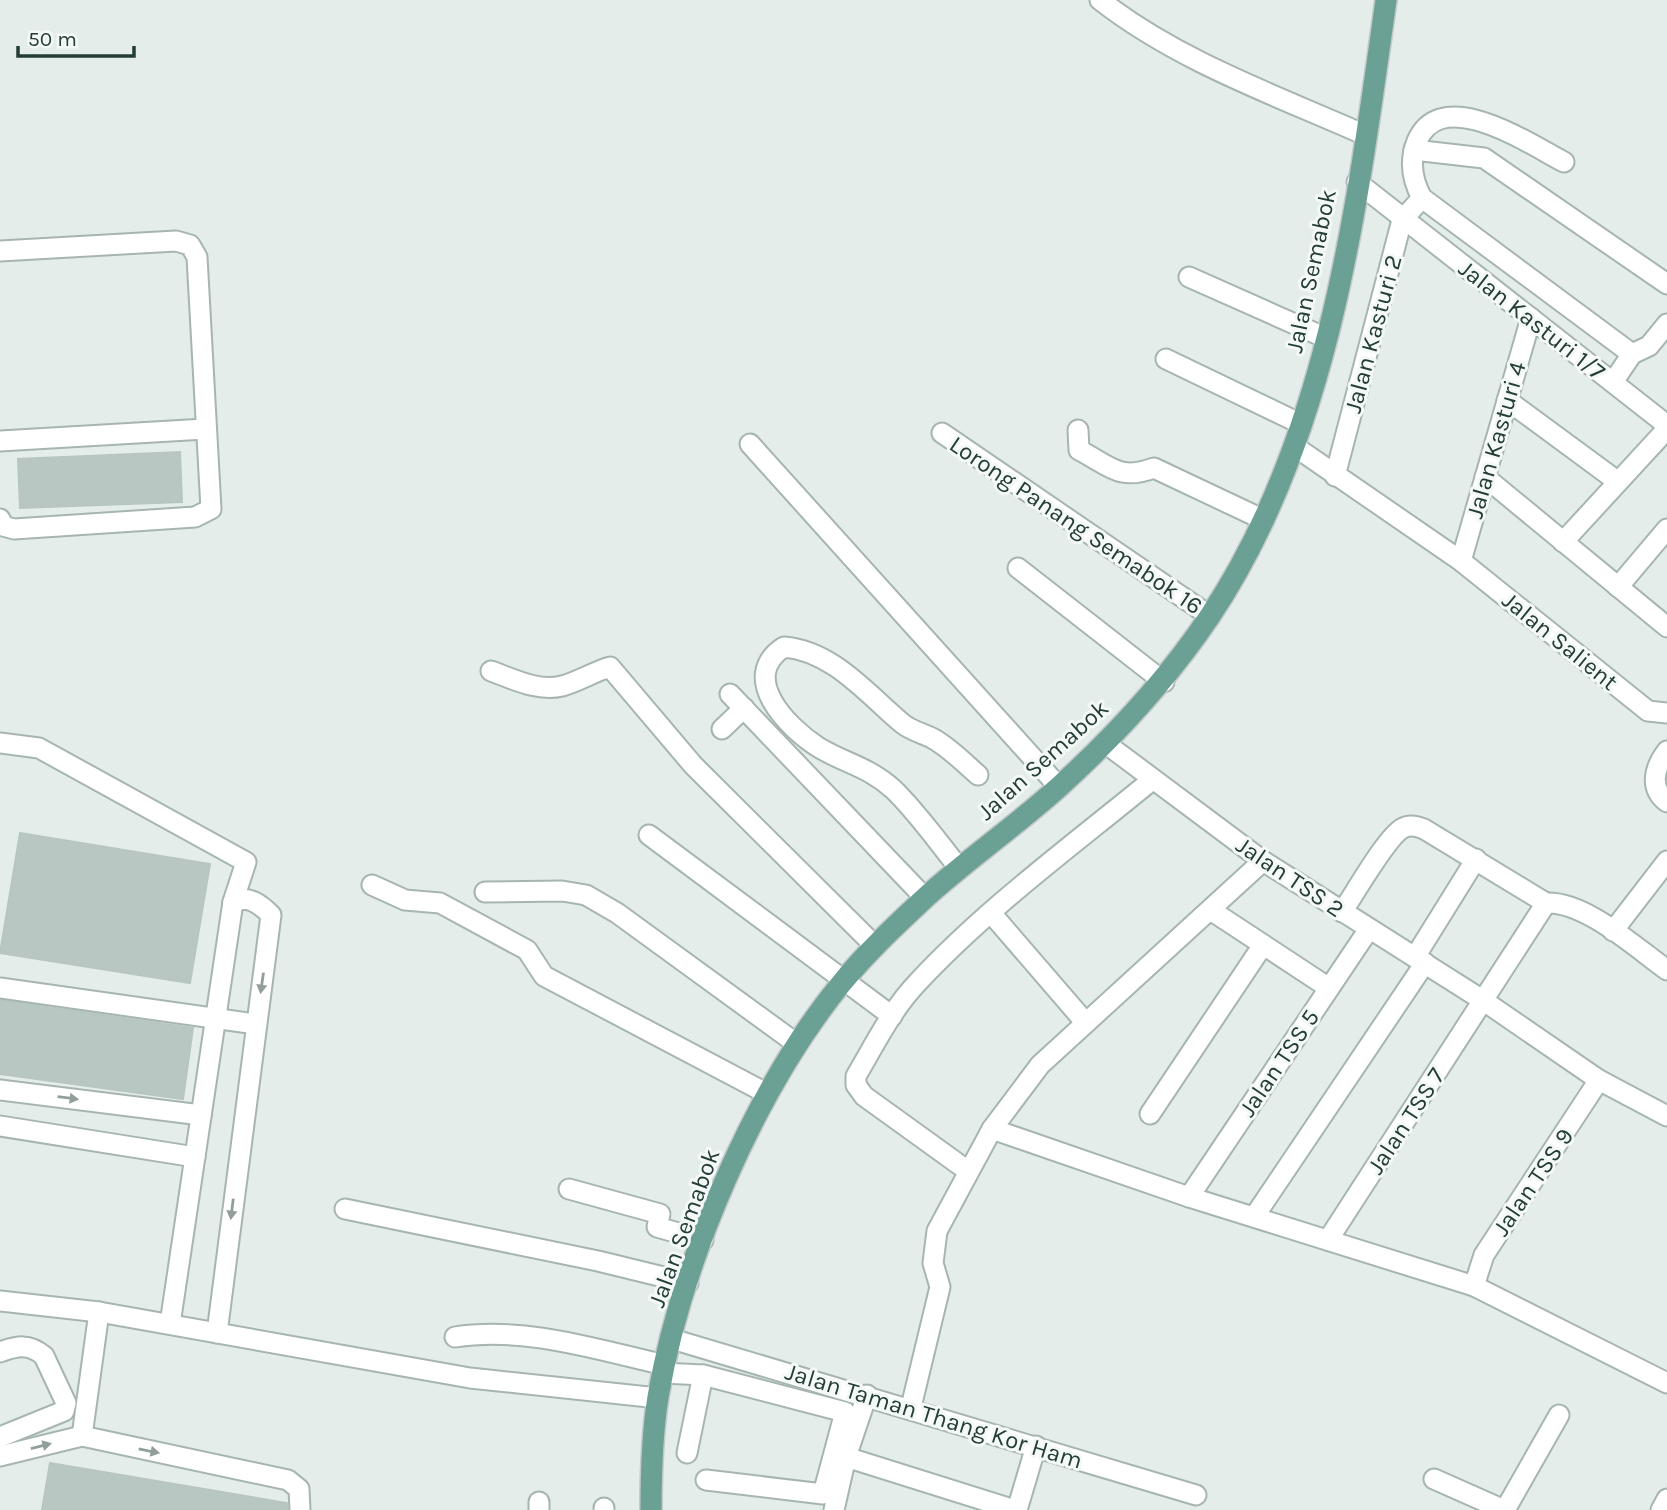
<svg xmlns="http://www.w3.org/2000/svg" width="1667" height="1510" viewBox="0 0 1667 1510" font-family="Karla,sans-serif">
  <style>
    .building { fill: #b9c7c2; stroke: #b7c6c0; stroke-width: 2 }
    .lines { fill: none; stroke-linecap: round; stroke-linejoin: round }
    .minor-casing { stroke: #a7b5b0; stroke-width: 23 }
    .major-casing { stroke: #c2c9c7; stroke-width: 24 }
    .minor { stroke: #fff; stroke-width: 19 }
    .major { stroke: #6ba094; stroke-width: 21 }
    .oneway { fill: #929e9b }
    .labels { text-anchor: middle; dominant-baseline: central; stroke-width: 6; stroke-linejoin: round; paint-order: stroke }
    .street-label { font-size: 24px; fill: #243d37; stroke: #f4f9f7 }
  </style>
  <rect width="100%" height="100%" fill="#e4ede9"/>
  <g class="building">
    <path d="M180 452 182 502 20 508 18 459Z"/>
    <path d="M20 833 210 864 190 983 0 953Z"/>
    <path d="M0 1000 193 1028 183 1099 0 1074Z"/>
    <path d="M50 1463 287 1503 288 1510H42Z"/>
  </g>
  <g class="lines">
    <g class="minor-casing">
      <g id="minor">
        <path d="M1100 0C1178 61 1275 95 1365 135"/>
        <path d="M1414 150 1484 158 1667 284"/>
        <path d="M1564 162C1529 144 1442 84 1417 141 1409 161 1412 180 1422 198L1632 354"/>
        <path d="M1357 182 1667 425"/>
        <path d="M0 251 176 241 190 245 197 257 211 509 195 517 14 529 3 526 0 519"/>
        <path d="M1189 277 1326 338"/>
        <path d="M1166 359 1301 424"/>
        <path d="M1613 382 1632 354 1649 346 1667 324"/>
        <path d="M1507 400 1617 481"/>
        <path d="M1078 430 1079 450C1110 466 1119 481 1154 468L1264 520"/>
        <path d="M942 433 1210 616"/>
        <path d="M0 441 205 429"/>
        <path d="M750 444 1059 787"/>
        <path d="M1294 446 1461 561 1648 711 1667 713"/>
        <path d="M1335 476 1402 220 1422 198"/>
        <path d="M1485 477 1667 627"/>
        <path d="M1563 542 1667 429"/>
        <path d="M1461 561 1531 318"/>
        <path d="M1018 568 1164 682"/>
        <path d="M1618 587 1667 529"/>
        <path d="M491 671C513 679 538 692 562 686 578 682 593 672 610 667L693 765 875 946"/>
        <path d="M730 694 925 898"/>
        <path d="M722 729 744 708"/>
        <path d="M0 743 39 748 246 862 233 902 170 1324"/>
        <path d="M1105 743 1263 861 1484 1001 1599 1080 1667 1116"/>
        <path d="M1667 751C1654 768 1649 788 1667 802"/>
        <path d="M649 835 892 1016"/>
        <path d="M959 868C938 842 917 812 893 789 869 767 844 763 818 747 787 727 738 677 784 647 833 651 867 694 903 724 912 731 922 733 932 738 949 747 964 763 978 775"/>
        <path d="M372 885 405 900 440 903 527 950 544 976 768 1094"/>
        <path d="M485 892 562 891 586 895 617 913 797 1044"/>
        <path d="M1546 903C1585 901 1635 947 1667 970"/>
        <path d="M1212 911 1329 988"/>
        <path d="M1342 912C1354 895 1387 836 1403 828 1410 824 1417 826 1424 829L1546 903"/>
        <path d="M991 913 1085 1022"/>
        <path d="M1613 931 1667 861"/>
        <path d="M1415 957 1476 859"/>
        <path d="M0 988 256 1024"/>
        <path d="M0 1090 201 1115"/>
        <path d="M1150 1114 1263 945"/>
        <path d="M0 1126 195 1157"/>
        <path d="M992 1129 1189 1197 1474 1286 1667 1383"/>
        <path d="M968 1171 864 1096 856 1085V1076C875 1044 892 1009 918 982 988 907 1073 845 1152 780"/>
        <path d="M569 1189 660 1214 657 1227 703 1240"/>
        <path d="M1189 1197 1369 929"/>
        <path d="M345 1209 598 1261 688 1283"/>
        <path d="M1254 1217 1425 963"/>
        <path d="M1328 1240 1546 903"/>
        <path d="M1474 1286 1484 1255 1599 1080"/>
        <path d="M0 1301 99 1312 470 1378 658 1398"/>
        <path d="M217 1333 271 915C260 904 249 895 233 902"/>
        <path d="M455 1337C525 1326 598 1350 665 1365"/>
        <path d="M672 1339 1196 1495"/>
        <path d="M0 1352C17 1346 29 1343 44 1356L66 1403 64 1411 0 1437"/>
        <path d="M663 1373 703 1375 845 1412 823 1494 706 1480"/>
        <path d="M911 1407 940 1287 933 1263 937 1231 992 1129 1040 1065 1263 861"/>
        <path d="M82 1436 99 1312"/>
        <path d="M687 1453 703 1375"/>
        <path d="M0 1456 82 1436 288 1480 299 1489 300 1510"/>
        <path d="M846 1457 1015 1510"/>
        <path d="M1434 1479 1504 1510"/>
        <path d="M539 1502V1510"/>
        <path d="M604 1508V1510"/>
        <path d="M834 1510 846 1457 867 1395"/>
        <path d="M1017 1510 1036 1446"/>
        <path d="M1505 1510 1559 1415"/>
        <path d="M1661 1510 1667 1499"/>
      </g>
    </g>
    <g class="major-casing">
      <path id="major" d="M651 1510C651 1473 652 1434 658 1397 681 1262 754 1091 840 985 866 953 896 925 926 897 969 858 1017 825 1060 786 1117 734 1167 680 1210 616 1329 438 1357 207 1386 0"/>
    </g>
    <use href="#minor" class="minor"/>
    <use href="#major" class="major"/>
  </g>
  <defs><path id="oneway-solid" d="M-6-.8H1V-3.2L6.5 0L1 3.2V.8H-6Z" transform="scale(1.75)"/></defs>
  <g class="oneway">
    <use href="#oneway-solid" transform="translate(262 983) rotate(98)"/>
    <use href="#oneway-solid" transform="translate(68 1098) rotate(7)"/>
    <use href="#oneway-solid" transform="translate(232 1209) rotate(97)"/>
    <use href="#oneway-solid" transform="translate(41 1446) rotate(-14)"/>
    <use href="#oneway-solid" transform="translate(149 1451) rotate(11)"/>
  </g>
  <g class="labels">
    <g class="street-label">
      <text transform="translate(1311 271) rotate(-78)">Jalan Semabok</text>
      <text transform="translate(1532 320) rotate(38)">Jalan Kasturi 1/7</text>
      <text transform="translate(1373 334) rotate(-75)">Jalan Kasturi 2</text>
      <text transform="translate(1496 440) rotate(-74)">Jalan Kasturi 4</text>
      <text transform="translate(1076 525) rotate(34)">Lorong Panang Semabok 16</text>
      <text transform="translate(1560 641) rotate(39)">Jalan Salient</text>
      <text transform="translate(1043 760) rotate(-42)">Jalan Semabok</text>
      <text transform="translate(1290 877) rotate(34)">Jalan TSS 2</text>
      <text transform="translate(1279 1063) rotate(-56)">Jalan TSS 5</text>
      <text transform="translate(1406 1121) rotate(-57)">Jalan TSS 7</text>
      <text transform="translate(1533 1182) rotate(-56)">Jalan TSS 9</text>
      <text transform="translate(684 1228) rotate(-70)">Jalan Semabok</text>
      <text transform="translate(934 1416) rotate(17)">Jalan Taman Thang Kor Ham</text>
    </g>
  </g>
  <path d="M18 46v10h116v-10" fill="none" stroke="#243d37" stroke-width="3.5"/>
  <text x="28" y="46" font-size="21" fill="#243d37" stroke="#f4f9f7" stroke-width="5" paint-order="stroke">50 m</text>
</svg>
